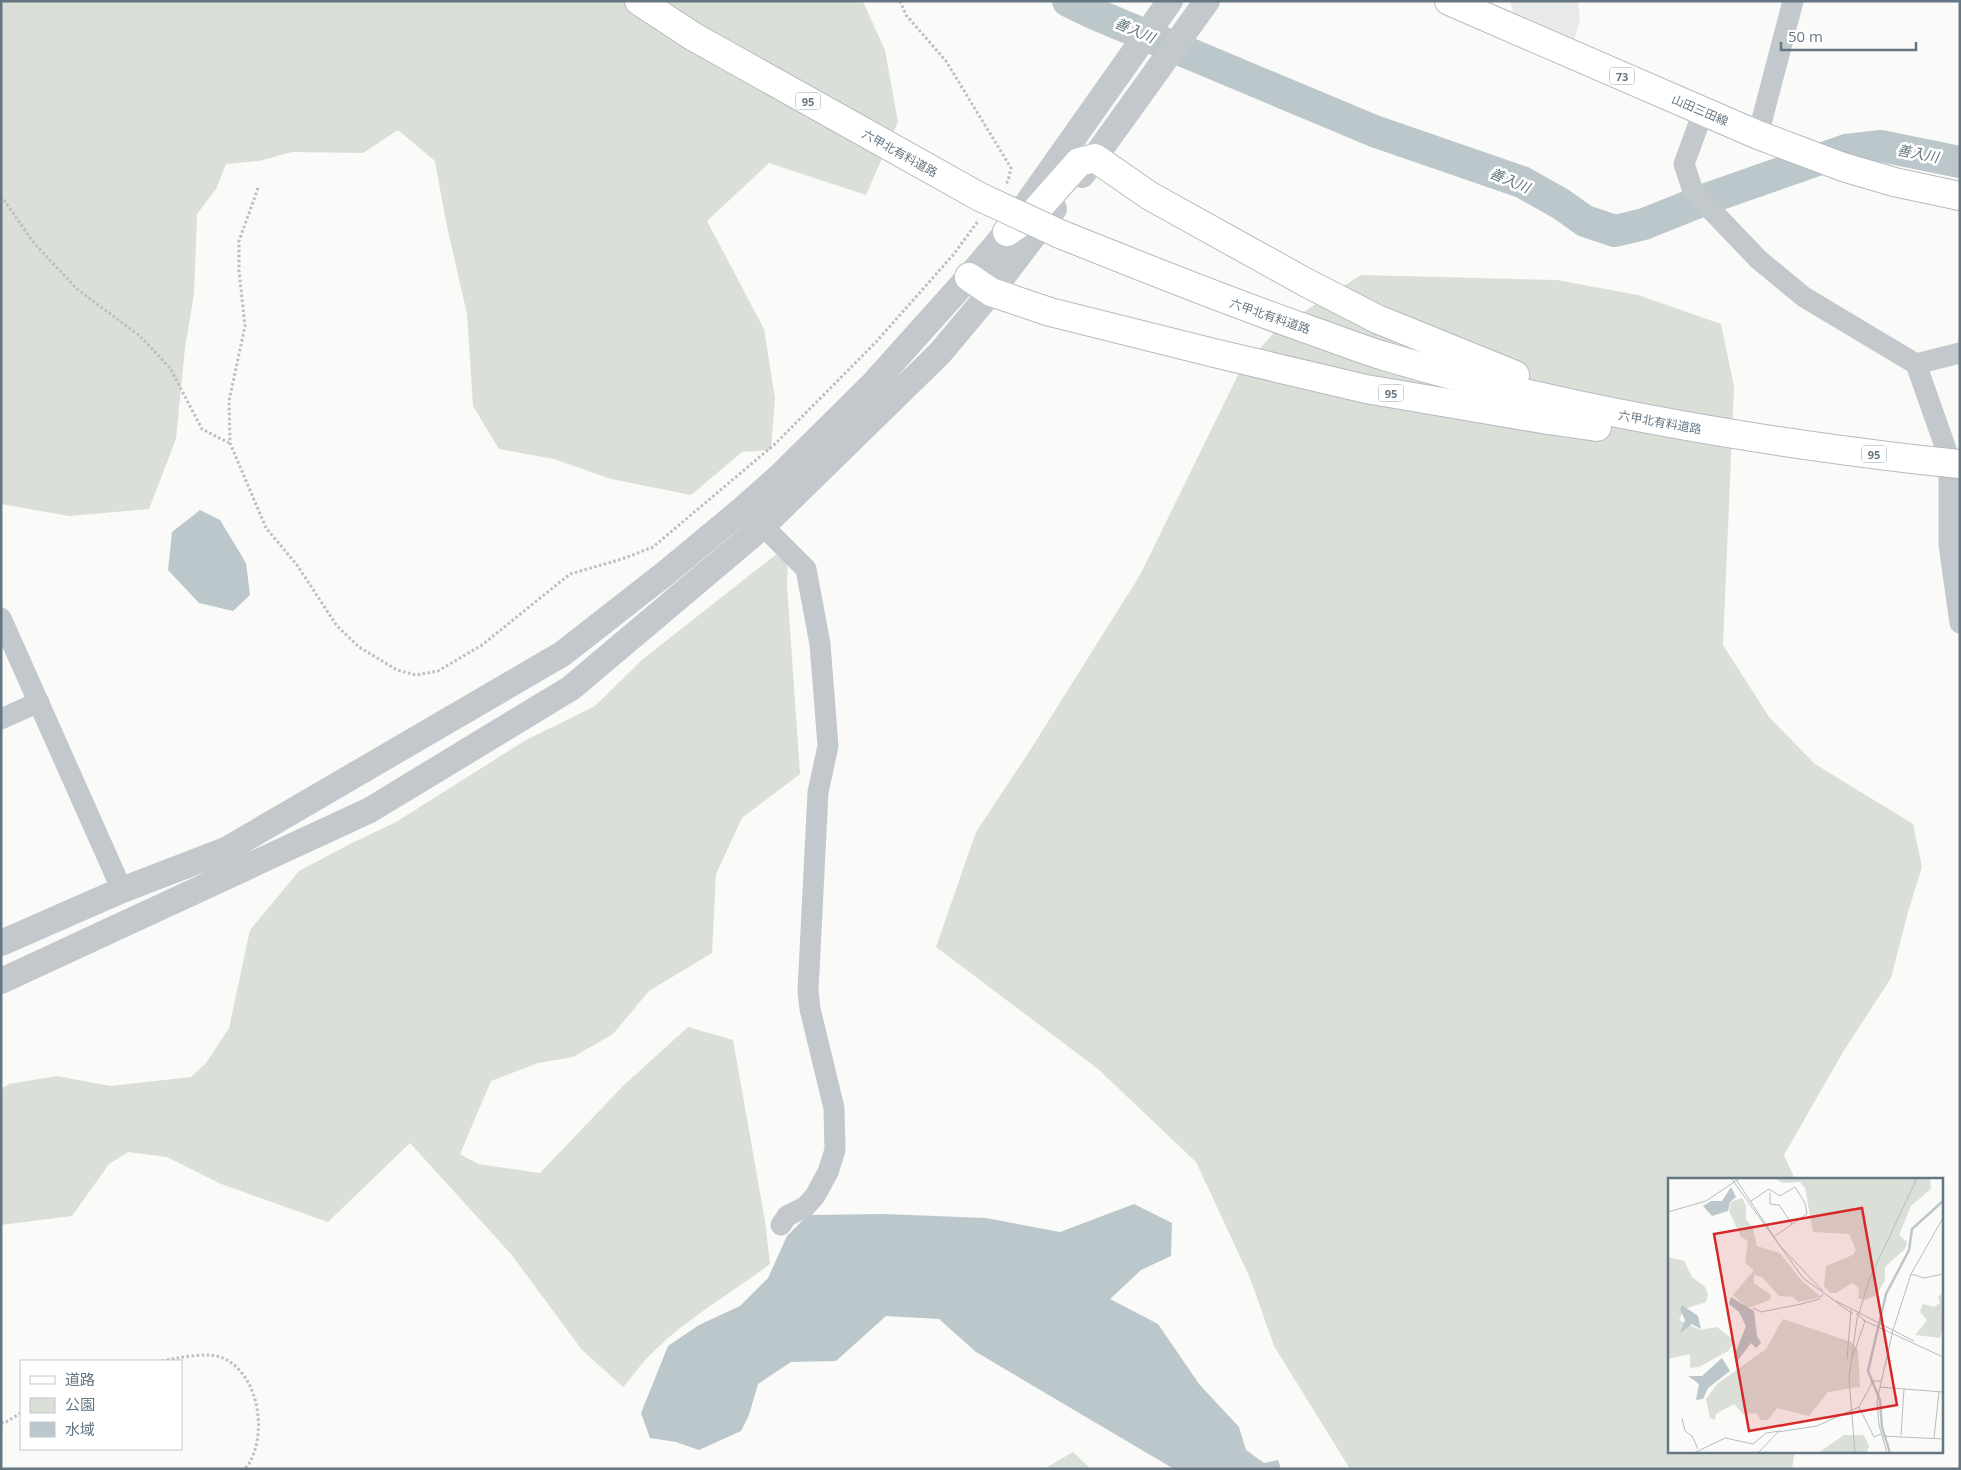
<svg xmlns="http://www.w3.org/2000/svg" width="1961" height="1470" viewBox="0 0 1961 1470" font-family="'Open Sans','Noto Sans JP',sans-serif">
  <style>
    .built { fill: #e8e9e9 }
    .green { fill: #dadfd7 }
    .water { fill: #bbc7cb }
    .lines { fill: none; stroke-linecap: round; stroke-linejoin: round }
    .river { stroke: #bbc7cb; stroke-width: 32 }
    .primary-casing { stroke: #b5babe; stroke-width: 30 }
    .path { stroke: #bbbfc2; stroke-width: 3; stroke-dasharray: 2.5 2.5; stroke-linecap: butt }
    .minor { stroke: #c3c8cc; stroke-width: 21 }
    .tertiary { stroke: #c3c8cc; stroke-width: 26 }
    .primary { stroke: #fff; stroke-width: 28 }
    .primary-bridge-casing { stroke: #b5babe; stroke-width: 30; stroke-linecap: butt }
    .primary-bridge { stroke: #fff; stroke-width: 28 }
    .labels { text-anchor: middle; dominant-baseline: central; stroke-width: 5; stroke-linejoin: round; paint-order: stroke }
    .shield { fill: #fff; stroke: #939fa8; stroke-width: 1 }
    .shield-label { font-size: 11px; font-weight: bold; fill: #657683 }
    .street-label { font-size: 12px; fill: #657683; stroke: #fff }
    .water-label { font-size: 14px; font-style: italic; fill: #60757c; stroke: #fff }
    .inset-river { fill: none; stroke: #bbc7cb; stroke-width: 2.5 }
    .inset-road { fill: none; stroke: #b5bdc2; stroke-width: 1 }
    .view { fill: #d62828; fill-opacity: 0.15; stroke: #d62828; stroke-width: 2.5 }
    .inset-edge { fill: none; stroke: #657683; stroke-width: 2.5 }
  </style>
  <rect width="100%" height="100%" fill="#fafaf8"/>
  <path class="built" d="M1510 1H1578L1580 21 1574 40 1513 12Z"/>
  <g class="green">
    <path d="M1 1H862L864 4 885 50 898 122 866 195 769 163 707 221 764 329 775 398 771 450 742 452 691 495 611 479 554 459 499 449 473 406 467 314 446 222 435 161 398 130 363 153 292 152 259 161 226 164 216 189 197 214 194 294 185 348 176 439 149 509 69 516 1 504Z"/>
    <path d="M1361 275 1557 280 1638 295 1721 324 1734 386 1723 645 1769 717 1815 764 1913 824 1922 867 1908 912 1891 978 1843 1052 1784 1155 1795 1179H1670V1451H1795L1792 1469H1350L1274 1346 1250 1278 1196 1162 1098 1069 936 947 976 832 1029 752 1140 575 1240 371 1277 329Z"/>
    <path d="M788 545 787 585 800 774 742 818 716 874 712 953 649 991 613 1034 573 1057 538 1063 491 1081 460 1154 478 1164 540 1173 624 1085 688 1027 733 1040 765 1221 770 1264C732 1293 687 1318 653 1352 642 1362 633 1376 623 1387L582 1350 511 1254 410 1143 328 1222 221 1184 167 1157 128 1152 109 1164 72 1216 1 1225V1089L9 1084 57 1076 110 1086 191 1077 206 1063 229 1028 250 930 299 871 348 845 396 822 526 740 595 706 643 659Z"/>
    <path d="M1073 1452 1091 1469H1044Z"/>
  </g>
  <g class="water">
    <path d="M200 510 220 520 246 563 250 595 233 611 199 603 168 570 172 532Z"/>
    <path d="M1134 1204 1172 1223 1171 1256 1141 1270 1110 1299 1158 1324 1199 1384 1239 1427 1246 1450 1264 1463 1278 1460 1281 1469H1174L976 1352 939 1319 886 1316 836 1361 791 1362 758 1384 749 1415 741 1431 699 1450 676 1442 650 1438 641 1413 668 1346 699 1325 740 1306 768 1278 787 1236 808 1215 884 1214 986 1218 1060 1232Z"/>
  </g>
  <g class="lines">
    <path class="river" d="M1068 1 1095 14 1374 131 1522 182 1561 204 1585 221 1615 231 1644 224 1709 198 1846 150 1881 146 1960 162"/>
    <g class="primary-casing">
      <g id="primary">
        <path d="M639 1 694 37 980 197"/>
        <path d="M1449 1 1758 135 1843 167 1894 182 1960 196"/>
        <path d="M1007 232 1033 214 1079 162 1095 158 1150 196 1305 282 1377 319 1515 375"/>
        <path d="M1060 234C1142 267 1224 300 1307 329 1333 338 1358 348 1384 356 1559 408 1740 439 1921 460"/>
        <path d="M969 277 991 292 1050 312 1214 353 1366 389 1548 420 1597 427"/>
      </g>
    </g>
    <g class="path">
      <path d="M900 1 906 15 946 61 1011 168 1008 181 1005 185"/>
      <path d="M258 188 239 241V271L245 326 229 401 230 443 266 528 297 565 337 626 359 647 397 670 416 675 438 671 482 645 570 574 622 559 653 547 775 444 876 342 953 255 979 220"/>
      <path d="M1 196 34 243 77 289 140 336 170 368 202 429 229 443"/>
      <path d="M162 1361C177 1358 209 1351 223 1358 256 1373 265 1422 254 1453 251 1459 250 1465 244 1469"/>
      <path d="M1 1423 6 1422 21 1413"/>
    </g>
    <g class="minor">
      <path d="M1703 112 1684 164 1693 191 1759 260 1804 297 1916 364 1946 449 1949 476V545L1960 623"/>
      <path d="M1758 135 1793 1"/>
      <path d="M1916 364 1960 353"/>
      <path d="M752 515 806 569 820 644 828 746 818 792 808 991 810 1009 834 1108 835 1150 828 1172 815 1196 805 1207 787 1216 781 1225"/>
      <path d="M1 618 122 890"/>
      <path d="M1 719 39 702"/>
    </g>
    <g class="tertiary">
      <path d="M1082 175 1207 1"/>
      <path d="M1 943 122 890 226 850 562 654 667 572 744 508 781 475 873 384 969 277 1007 232 1170 1"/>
      <path d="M1 981 370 810 571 688 763 526 940 353 991 292 1054 209"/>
    </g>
    <use href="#primary" class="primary"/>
    <g class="primary-bridge-casing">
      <g id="primary-bridge">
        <path d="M980 197 1060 234"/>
        <path d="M1921 460 1960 464"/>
      </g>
    </g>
    <use href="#primary-bridge" class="primary-bridge"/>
  </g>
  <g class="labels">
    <g class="shield">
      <rect x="1609.5" y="67.5" width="25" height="17" rx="4"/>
      <rect x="795.5" y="92.5" width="25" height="17" rx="4"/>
      <rect x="1378.5" y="384.5" width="25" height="17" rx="4"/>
      <rect x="1861.5" y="445.5" width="25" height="17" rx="4"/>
    </g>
    <g class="shield-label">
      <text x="1622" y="76">73</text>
      <text x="808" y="101">95</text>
      <text x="1391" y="393">95</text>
      <text x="1874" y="454">95</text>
    </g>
    <g class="street-label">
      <text transform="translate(1700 110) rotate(23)">山田三田線</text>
      <text transform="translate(900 153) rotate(29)">六甲北有料道路</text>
      <text transform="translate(1270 316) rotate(19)">六甲北有料道路</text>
      <text transform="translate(1660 422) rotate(10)">六甲北有料道路</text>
    </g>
    <g class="water-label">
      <text transform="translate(1135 30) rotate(23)">善入川</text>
      <text transform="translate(1918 153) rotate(11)">善入川</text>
      <text transform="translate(1510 180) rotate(23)">善入川</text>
    </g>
  </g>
  <g transform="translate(1668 1178)">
    <rect width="275" height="275" fill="#fafaf8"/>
    <path d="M262 0 263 11 243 28 231 57 239 64 237 71 217 89V102L209 117 197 122 190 120 191 110 184 105 168 115H162L156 108 158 88 185 77 188 72 181 56 145 54 137 10 132 4 115 5 108 1ZM74 20 78 28V41L85 50 89 68 112 75 133 102 153 119 130 124 125 119 111 118 94 99 86 97V105L103 117 102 122 80 130 65 117 86 92 77 85 80 63 73 59 61 33 63 24ZM0 79 16 83 24 99 37 109 40 116 38 124 16 131 11 142 32 152 49 149 67 163 60 173 31 189 22 190V176L0 181ZM275 115V150L272 160 247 157 259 142 252 134 255 126 266 129 272 125 270 119ZM115 141 183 164 190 172 192 209 160 214 141 238 109 230 100 242H93L88 235 75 236 66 226 48 236 47 242 42 240 38 221 49 206 98 171ZM176 257H196L201 268 198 275H150Z" fill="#dadfd7"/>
    <path d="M63 9 68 19 62 24 60 33 44 38 35 28 43 23H54ZM63 119 86 133 89 158 93 165 88 170 83 165 68 185 66 178 78 148 71 134 61 126ZM14 127 30 138 33 151 24 146 12 155 17 142 12 131ZM54 180 62 193 40 210 35 221 28 222 31 206 20 198H34Z" fill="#bbc7cb"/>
    <path class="inset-river" d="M222 275 214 249 212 222 200 193 218 116 241 72 244 51 275 23"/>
    <path class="inset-road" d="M63 0 135 100 185 136M67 0 112 68 155 113M102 15V26L111 27 124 46M83 23 101 11 112 18 127 9 137 25 139 36 107 58M0 34 38 23 72 0M243 96 256 100 275 96M168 123 246 163M85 130 93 134 133 126 151 121 155 116M195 142 275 179M185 178 197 143 188 135M179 181 183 132M211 209 275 214M191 229 206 259 213 256M14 240 17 253 24 258 30 271M233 257 236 211M214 258 275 261M266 260 271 214M26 275 57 260 85 266 98 255 112 253M90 275 110 254 149 248 191 229 205 203H213M187 275 181 200 189 141 202 100 249 0M219 275 211 247 209 223 225 152 243 96 275 40"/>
    <path class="view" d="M194 30 229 227 81 253 46 56Z"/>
    <rect width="275" height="275" class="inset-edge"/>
  </g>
  <rect width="1961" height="1470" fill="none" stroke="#657683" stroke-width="5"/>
  <rect x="20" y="1360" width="162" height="90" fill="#ffffff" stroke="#c1c8cd"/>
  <rect x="30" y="1376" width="25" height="8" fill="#ffffff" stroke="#c1c8cd"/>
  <text x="65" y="1385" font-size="15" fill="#657683">道路</text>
  <rect x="30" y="1398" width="25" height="15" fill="#dadfd7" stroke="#c1c8cd"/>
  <text x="65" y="1410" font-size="15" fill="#657683">公園</text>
  <rect x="30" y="1422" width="25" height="15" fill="#bbc7cb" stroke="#c1c8cd"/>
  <text x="65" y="1435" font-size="15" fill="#657683">水域</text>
  <path d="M1781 42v8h135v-8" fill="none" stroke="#657683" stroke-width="2.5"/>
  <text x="1788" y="42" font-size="15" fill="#657683" stroke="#ffffff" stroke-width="4" paint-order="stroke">50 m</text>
</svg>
